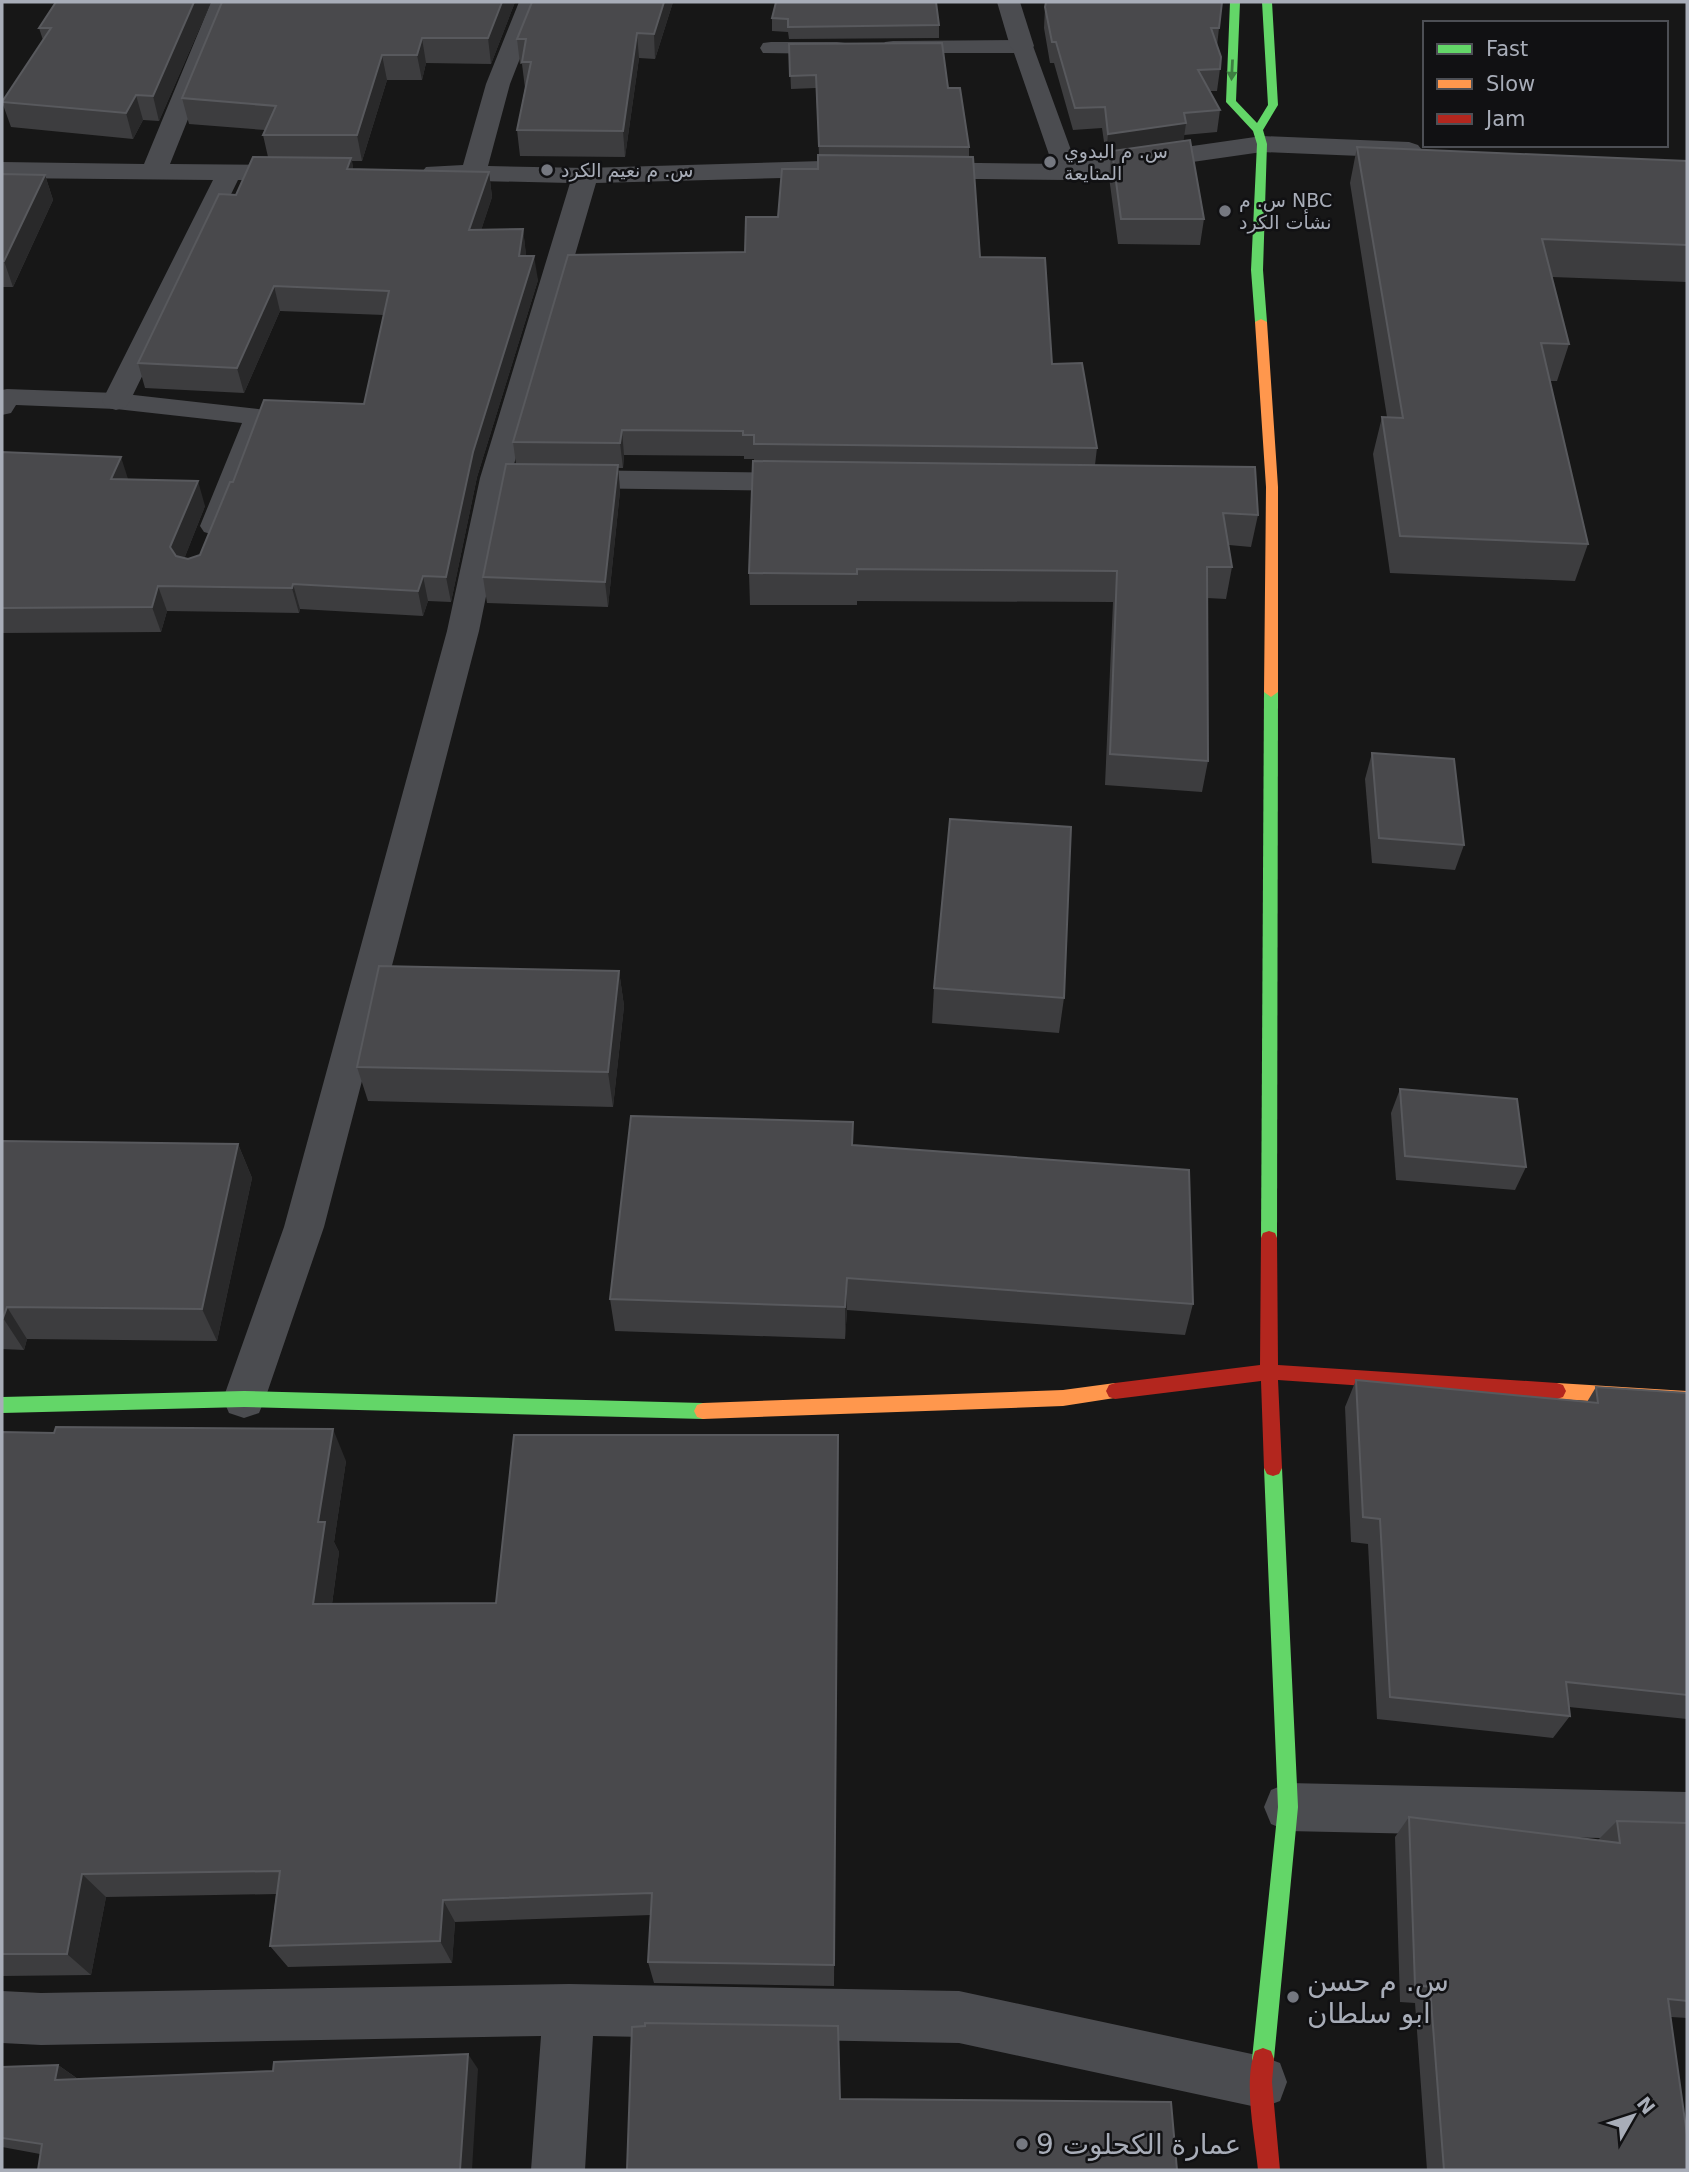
<svg xmlns="http://www.w3.org/2000/svg" width="1689" height="2172" viewBox="0 0 1689 2172" font-family="'DejaVu Sans','Noto Naskh Arabic',sans-serif">
  <style>
    .lines { fill: none; stroke-linecap: round; stroke-linejoin: round }
    .lane { fill: #4b4c50; fill-rule: evenodd }
    .street { fill: #4b4c50; fill-rule: evenodd }
    .fast { fill: #63d668; fill-rule: evenodd }
    .slow { fill: #ff974d; fill-rule: evenodd }
    .jam { fill: #b3261e; fill-rule: evenodd }
    .wall { fill: #3d3d3f }
    .shaded-wall { fill: #29292a }
    .building { fill: #49494c; stroke: #58595d; stroke-width: 2 }
    .oneway { fill: #3e7d42 }
    .poi-dot { fill: #757880; stroke: #111113; stroke-width: 2.5 }
    .labels { text-anchor: middle; dominant-baseline: central; stroke-width: 5; stroke-linejoin: round; paint-order: stroke }
    .far-poi-label { font-size: 19px; fill: #a8adb8; stroke: #111113; text-anchor: start }
    .near-poi-label { font-size: 28px; fill: #a8adb8; stroke: #111113; text-anchor: start }
  </style>
  <rect width="100%" height="100%" fill="#171717"/>
  <g class="lines">
    <g class="lane">
      <path d="M1022 40 1030 41 1033 46 1079 172 1075 177H1059L1055 172 1014 53H893L885 52 882 47 885 42 893 41Z"/>
      <path d="M771 42H837L845 43 848 48 845 53 837 54 763 53 760 48 763 43Z"/>
      <path d="M7 389 116 393 258 409 267 411 271 417 228 526 224 532 214 535 204 532 200 526 242 423 116 409 16 405 11 413 2 415V390Z"/>
    </g>
    <g class="street">
      <path d="M211 2H235L170 164 298 165 307 168 311 173 307 178 298 181 238 180 130 401 126 407 116 410 106 407 102 401 213 180 2 178V162L144 164Z"/>
      <path d="M519 2H542L510 84 488 166 585 168 822 161 1067 164 1262 136 1409 142 1418 145 1422 150 1418 155 1409 158 1262 152 1067 180 822 177 596 183 510 478 479 631 324 1227 265 1399 259 1413 244 1418 229 1413 223 1399 284 1227 447 631 480 478 570 183 435 180 426 177 422 172 426 167 463 165 486 84Z"/>
      <path d="M997 2H1020L1034 46 1030 51H1014L1010 46Z"/>
      <path d="M567 470 805 473 816 475 820 482 816 489 805 491 567 488 556 486 552 479 556 472Z"/>
      <path d="M1288 1783 1687 1792V1840L1288 1831 1271 1824 1264 1807 1271 1790Z"/>
      <path d="M569 1984 959 1991 1261 2056 1280 2063 1287 2082 1280 2101 1261 2108 959 2043 593 2036 585 2170H531L541 2036 41 2045 2 2043V1991L41 1993Z"/>
    </g>
    <g class="fast">
      <path d="M1230 2H1240L1236 101 1257 123 1268 105 1262 2H1272L1278 105 1263 130 1267 144 1263 270 1267 322 1261 325 1255 322 1251 270 1257 144 1253 131 1226 102Z"/>
      <path d="M1271 687 1278 692 1277 1238 1275 1243 1269 1245 1263 1243 1261 1238 1264 692Z"/>
      <path d="M244 1391 703 1403 709 1405 712 1411 709 1417 703 1419 244 1407 2 1413V1397Z"/>
      <path d="M1273 1460 1279 1462 1282 1468 1298 1807 1274 2059 1271 2067 1263 2070 1255 2067 1252 2059 1278 1807 1264 1468 1267 1462Z"/>
    </g>
    <g class="slow">
      <path d="M1261 319 1267 322 1278 487V692L1271 697 1264 692 1266 487 1255 322Z"/>
      <path d="M1115 1383 1121 1385 1124 1391 1121 1397 1063 1406 703 1419 697 1417 694 1411 697 1405 703 1403 1063 1390Z"/>
      <path d="M1557 1383 1687 1391V1407L1557 1399 1551 1397 1548 1391 1551 1385Z"/>
    </g>
    <g class="jam">
      <path d="M1269 1231 1275 1233 1277 1238 1278 1365 1557 1383 1563 1385 1566 1391 1563 1397 1557 1399 1278 1380 1282 1468 1279 1474 1273 1476 1267 1474 1264 1468 1261 1381 1115 1399 1109 1397 1106 1391 1109 1385 1115 1383 1260 1365 1261 1238 1263 1233Z"/>
      <path d="M1263 2048 1271 2051 1274 2059 1272 2082 1280 2170H1258C1255 2137 1243 2082 1255 2051Z"/>
    </g>
  </g>
  <g class="wall">
    <path d="M211 2 159 121 143 120 133 139 11 127 2 102 43 40 39 28Z"/>
    <path d="M515 2 491 64 426 63 422 80H387L362 161H352L353 169 489 172 492 197 481 230 523 229 526 256 538 280 477 477 451 602 428 601 423 616 300 609 299 613 167 611 161 632 2 633V452L128 480 205 506 184 559H188L200 555 233 482 364 404 384 315 280 311 244 393 145 388 138 363 236 195 268 157 263 135 265 130 189 124 182 98Z"/>
    <path d="M532 2H673L655 59 639 58 625 157 520 156 517 130 525 88 522 64H520L517 39Z"/>
    <path d="M1045 7 1219 28 1217 46 1220 69 1217 91H1210L1220 110 1217 132 1184 135 1183 141 1204 219 1200 245 1118 244 1109 177 1111 155 1106 156 1102 128 1073 130 1054 63H1050L1044 28Z"/>
    <path d="M772 18 939 25V38L789 39 788 32 772 31Z"/>
    <path d="M789 44 948 88 969 147V157L980 257 1052 364 1097 448 1095 465 1258 515 1251 547 1229 545 1232 567 1226 599 1207 598 1208 761 1202 792 1105 785 1113 602 857 601V605H750L749 573 754 461V459H744V456L624 455 623 468H618L620 491 608 607 487 603 483 577 516 464 513 442 745 252 778 217 818 169 819 155 816 88 791 89Z"/>
    <path d="M1357 147 1687 161V282L1552 277 1569 344 1557 381H1550L1588 544 1575 581 1390 573 1373 454 1382 417H1387L1350 183Z"/>
    <path d="M2 174 45 175 53 200 13 287H2Z"/>
    <path d="M1372 753 1464 845 1455 870 1372 863 1365 779Z"/>
    <path d="M619 971 624 1006 613 1107 368 1101 357 1067Z"/>
    <path d="M934 988 1064 998 1059 1033 932 1023Z"/>
    <path d="M1400 1089 1526 1167 1515 1190 1396 1180 1391 1113Z"/>
    <path d="M853 1122V1145L1193 1304 1185 1335 847 1310 845 1339 615 1331 610 1299Z"/>
    <path d="M2 1141 238 1144 252 1178 217 1341 27 1339 24 1350 2 1349Z"/>
    <path d="M1356 1380 1587 1402 1596 1387 1687 1393V1719L1569 1707 1570 1716 1553 1738 1377 1719 1368 1544 1351 1542 1345 1407Z"/>
    <path d="M2 1432 346 1461 334 1542 339 1552 332 1604 496 1603 838 1467 834 1986 654 1983 648 1962 651 1915 455 1922 452 1963 288 1967 270 1946 276 1894 106 1897 91 1975 2 1976Z"/>
    <path d="M1409 1817 1598 1840 1617 1821 1687 1823V2018L1671 2017 1687 2170H1427L1415 2003 1400 2002 1395 1837Z"/>
    <path d="M58 2065 78 2079 478 2069 40 2154 2 2147V2067Z"/>
  </g>
  <g class="shaded-wall">
    <path d="M194 2H211L159 121 153 96Z"/>
    <path d="M502 2H515L491 64 488 38Z"/>
    <path d="M664 2H673L655 59 654 34Z"/>
    <path d="M637 33 639 58 625 157 623 131Z"/>
    <path d="M422 38 426 63 422 80 417 55Z"/>
    <path d="M382 55 387 80 362 161 357 135Z"/>
    <path d="M136 95 143 120 133 139 126 113Z"/>
    <path d="M1186 123 1183 145 1112 151 1111 155 1106 156 1108 134Z"/>
    <path d="M351 158 356 182 347 169Z"/>
    <path d="M489 172 492 197 473 255 469 230Z"/>
    <path d="M45 175 53 200 13 287 4 261Z"/>
    <path d="M523 229 526 254 523 281 519 256Z"/>
    <path d="M534 256 538 280 477 477 451 602 446 577 473 452Z"/>
    <path d="M274 286 280 311 244 393 237 368Z"/>
    <path d="M622 430 624 455 623 468 620 443Z"/>
    <path d="M121 457 129 482 111 479Z"/>
    <path d="M618 465 620 491 608 607 605 582Z"/>
    <path d="M198 481 205 506 179 572 170 547Z"/>
    <path d="M423 576 428 601 423 616 418 591Z"/>
    <path d="M293 584 300 609 299 613 292 588Z"/>
    <path d="M158 586 167 611 161 632 152 607Z"/>
    <path d="M619 971 624 1006 613 1107 608 1072Z"/>
    <path d="M238 1144 252 1178 217 1341 202 1309Z"/>
    <path d="M847 1278V1310L845 1339V1307Z"/>
    <path d="M7 1307 27 1339 24 1350 3 1318Z"/>
    <path d="M333 1429 346 1461 334 1542 339 1552 328 1633 313 1604 318 1522Z"/>
    <path d="M82 1874 106 1897 91 1975 67 1954Z"/>
    <path d="M443 1900 455 1922 452 1963 440 1941Z"/>
    <path d="M468 2054 478 2069 472 2170H460Z"/>
    <path d="M58 2065 79 2080H55Z"/>
  </g>
  <g class="building">
    <path d="M56 2H194L153 96 136 95 126 113 2 102 51 28H39Z"/>
    <path d="M222 2H502L488 38H422L417 55H382L357 135H263L276 106 182 98Z"/>
    <path d="M532 2H664L654 34 637 33 623 131 517 130 531 62H522L526 39H517Z"/>
    <path d="M776 2H936L939 25 788 27V19L772 18Z"/>
    <path d="M1046 2H1222L1219 28H1211L1221 57 1220 69 1198 70 1220 110 1184 113 1186 123 1108 134 1105 107 1075 108 1056 42H1052L1045 7Z"/>
    <path d="M942 43 948 88H960L969 147 819 146 816 75 790 76 789 44Z"/>
    <path d="M1190 140 1204 219H1121L1112 151Z"/>
    <path d="M1357 147 1687 161V245L1542 239 1569 344 1541 343 1588 544 1400 536 1382 417 1403 418Z"/>
    <path d="M818 155 973 157 980 257 1045 258 1052 364 1082 363 1097 448 754 444V435H743V431L622 430 620 443 513 442 568 255 745 252 746 217H778L782 169H818Z"/>
    <path d="M253 157 351 158 347 169 489 172 469 230 523 229 519 256H534L473 452 446 577 423 576 418 591 293 584 292 588 158 586 152 607 2 608V452L121 457 111 479 198 481 170 547 176 556 188 559 200 555 230 482H233L264 400 364 404 389 291 274 286 237 368 138 363 219 194 236 195Z"/>
    <path d="M2 174 45 175 4 261H2Z"/>
    <path d="M753 461 1255 467 1258 515 1223 513 1232 567H1207L1208 761 1110 754 1117 571 857 569V574L749 573Z"/>
    <path d="M506 464 618 465 605 582 483 577Z"/>
    <path d="M1372 753 1454 759 1464 845 1379 838Z"/>
    <path d="M950 819 1071 827 1064 998 934 988Z"/>
    <path d="M379 966 619 971 608 1072 357 1067Z"/>
    <path d="M1400 1089 1517 1099 1526 1167 1405 1156Z"/>
    <path d="M631 1116 853 1122 852 1145 1189 1170 1193 1304 847 1278 845 1307 610 1299Z"/>
    <path d="M2 1141 238 1144 202 1309 7 1307 3 1318H2Z"/>
    <path d="M1356 1380 1598 1403 1596 1387 1687 1393V1695L1566 1682 1570 1716 1390 1697 1380 1519 1363 1517Z"/>
    <path d="M56 1427 333 1429 318 1522H325L313 1604 496 1603 514 1435H838L834 1965 648 1962 652 1893 443 1900 440 1941 270 1946 280 1871 82 1874 67 1954H2V1432L54 1433Z"/>
    <path d="M1409 1817 1620 1843 1617 1821 1687 1823V2001L1668 1999 1687 2135V2170H1444L1430 1987 1415 1985Z"/>
    <path d="M645 2023 838 2026 840 2099 1171 2102 1177 2170H627L632 2027 645 2026Z"/>
    <path d="M468 2054 460 2170H38L42 2144 2 2138V2067L58 2065 55 2080 273 2071 274 2062Z"/>
  </g>
  <defs><path id="oneway-solid" d="M-6-.8H1V-3.2L6.5 0L1 3.2V.8H-6Z" transform="scale(1.75)"/></defs>
  <use class="oneway" href="#oneway-solid" transform="translate(1232 70) rotate(93)"/>
  <g class="poi-dot">
    <circle cx="1050" cy="162" r="7"/>
    <circle cx="547" cy="170" r="7"/>
    <circle cx="1225" cy="211" r="7"/>
    <circle cx="1293" cy="1997" r="7"/>
    <circle cx="1022" cy="2144" r="7"/>
  </g>
  <g class="labels">
    <g class="far-poi-label">
      <text x="1064" y="151">س. م البدوي<tspan x="1064" dy="22">المنايعة</tspan></text>
      <text x="561" y="170">س. م نعيم الكرد</text>
      <text x="1239" y="200">س. م NBC<tspan x="1239" dy="22">نشأت الكرد</tspan></text>
    </g>
    <g class="near-poi-label">
      <text x="1307" y="1981">س. م حسن<tspan x="1307" dy="32">ابو سلطان</tspan></text>
      <text x="1036" y="2144">عمارة الكحلوت 9</text>
    </g>
  </g>
  <rect width="1689" height="2172" fill="none" stroke="#a8adb8" stroke-width="7"/>
  <rect x="1423" y="21" width="245" height="126" fill="#111113" stroke="#4d4f55" stroke-width="2"/>
  <rect x="1437" y="44" width="35" height="10" fill="#63d668" stroke="#4d4f55" stroke-width="2"/>
  <text x="1486" y="56" font-size="21" fill="#a8adb8">Fast</text>
  <rect x="1437" y="79" width="35" height="10" fill="#ff974d" stroke="#4d4f55" stroke-width="2"/>
  <text x="1486" y="91" font-size="21" fill="#a8adb8">Slow</text>
  <rect x="1437" y="114" width="35" height="10" fill="#b3261e" stroke="#4d4f55" stroke-width="2"/>
  <text x="1486" y="126" font-size="21" fill="#a8adb8">Jam</text>
  <g transform="translate(1633 2116) rotate(51)" stroke="#111113" stroke-width="5" paint-order="stroke">
  <path d="M0-5L12 26L0 18L-12 26Z" fill="#a8adb8"/>
  <text y="-10" font-size="19" font-weight="bold" text-anchor="middle" fill="#a8adb8">N</text>
  </g>
</svg>
